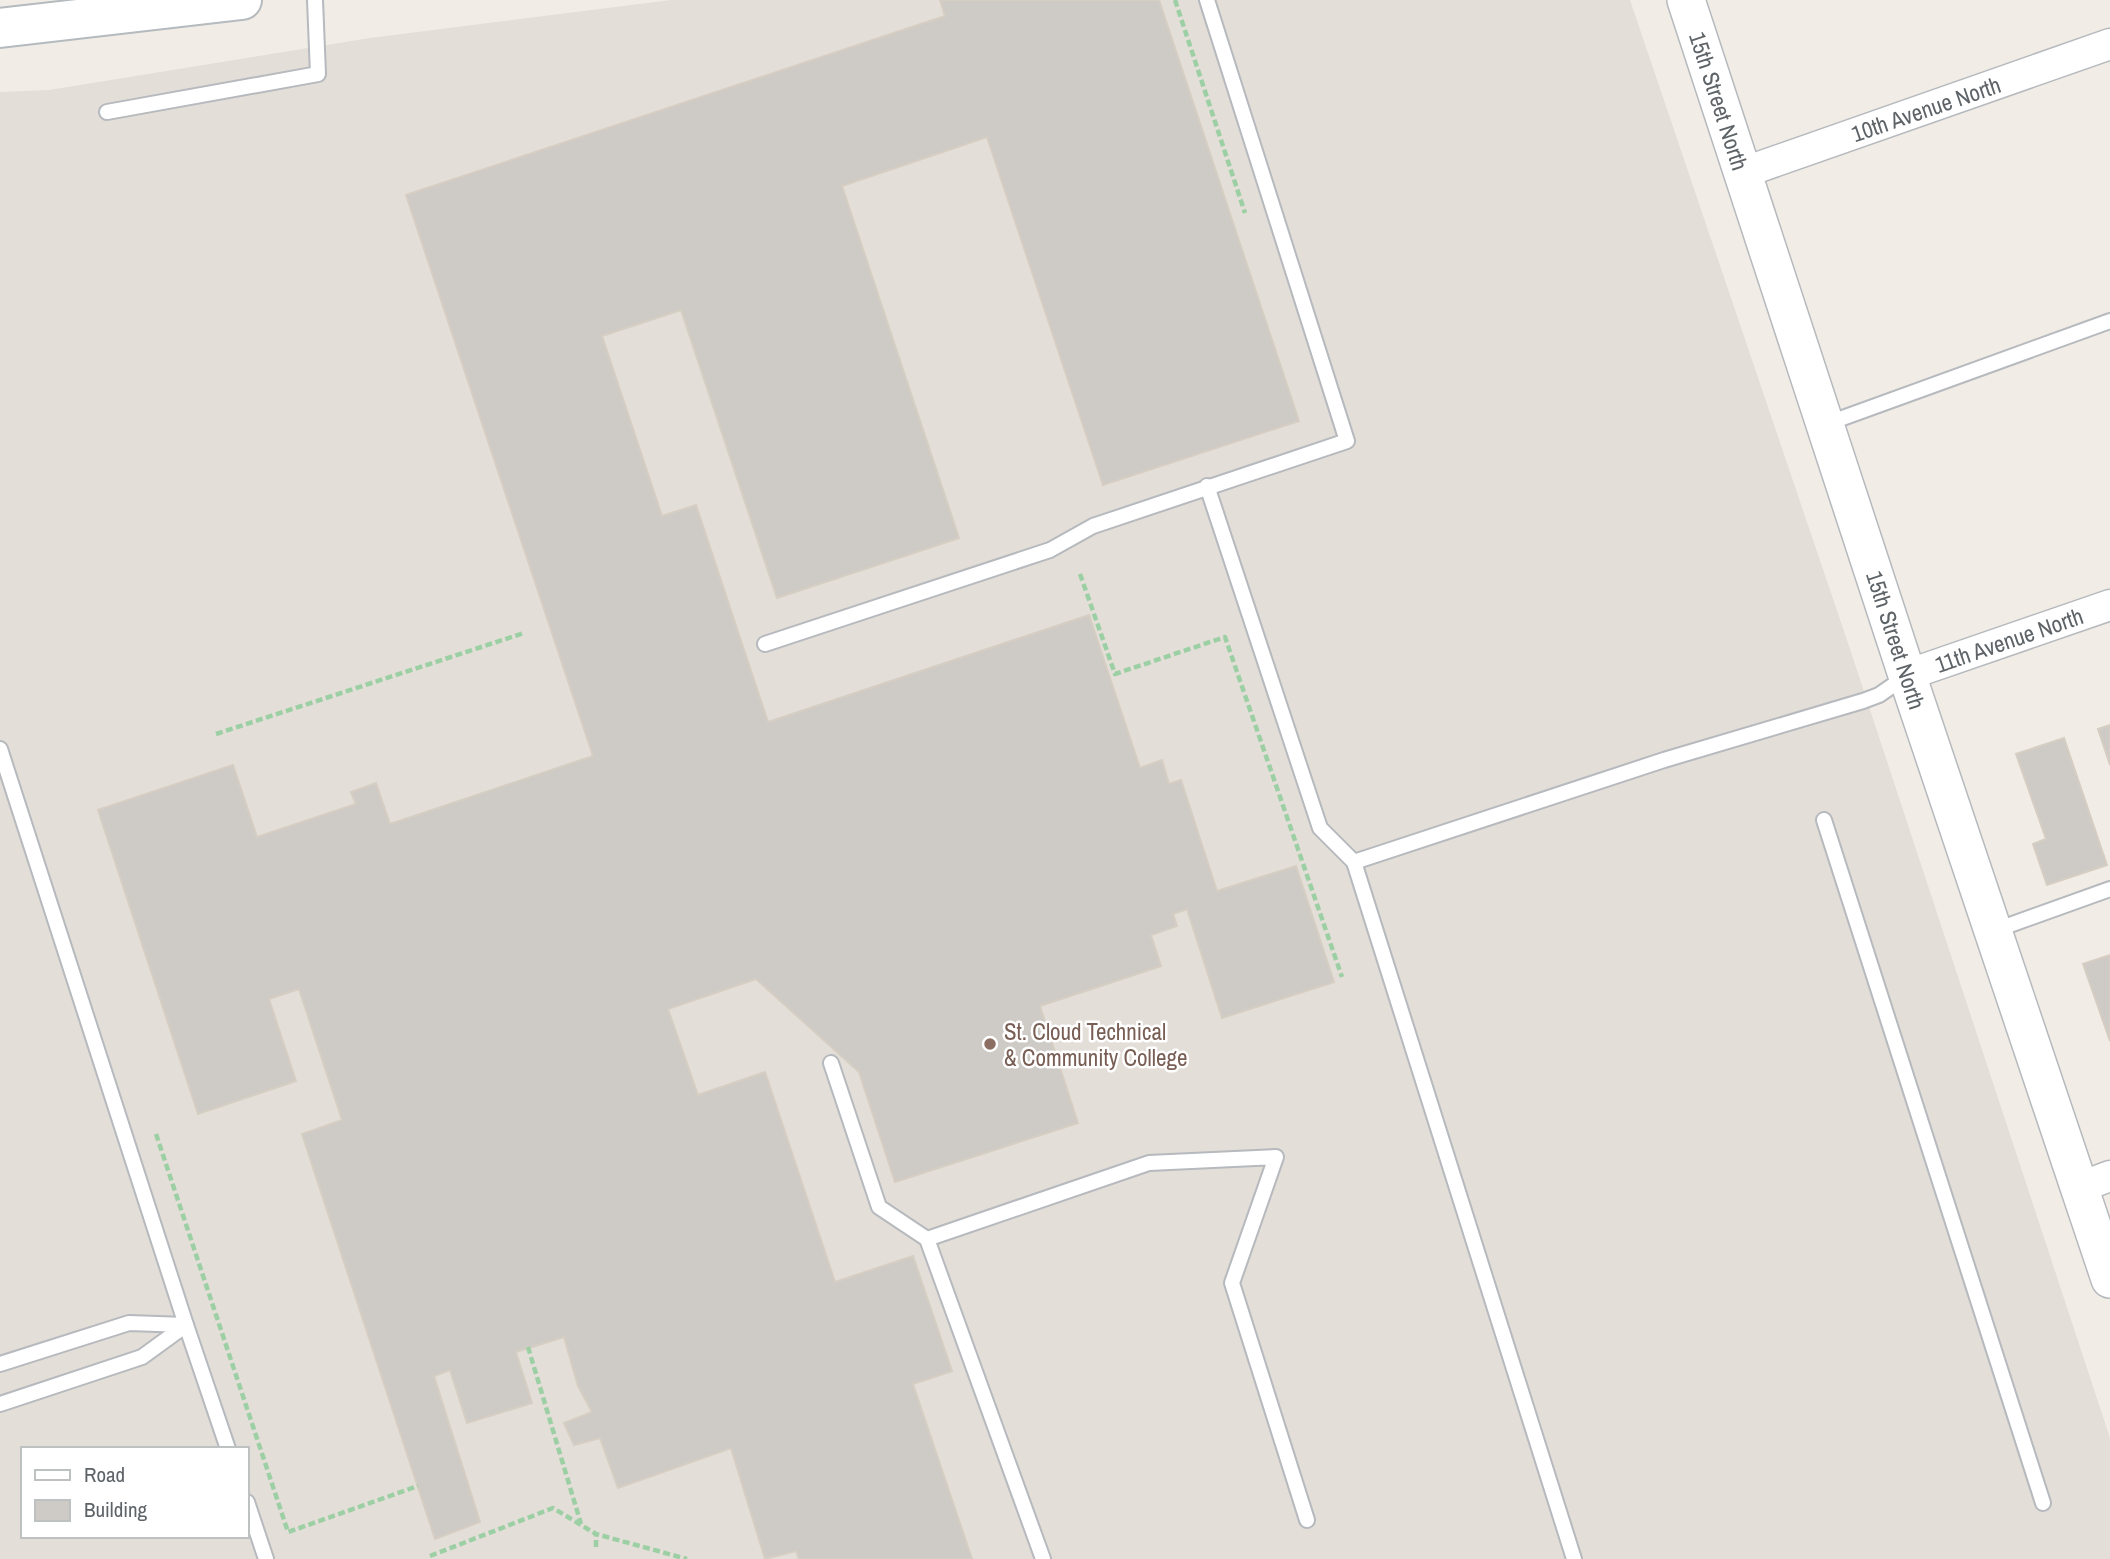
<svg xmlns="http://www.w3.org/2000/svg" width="2110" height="1559" viewBox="0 0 2110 1559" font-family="'Archivo Narrow',sans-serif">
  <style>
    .education { fill: #e3ded7; fill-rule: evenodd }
    .building { fill: #cecac5; stroke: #d6cec3; stroke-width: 2 }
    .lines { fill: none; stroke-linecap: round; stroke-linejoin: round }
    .service-casing { stroke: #b6b9bd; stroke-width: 18 }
    .minor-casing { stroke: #b6b9bd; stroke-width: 33 }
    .tertiary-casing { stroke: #b6b9bd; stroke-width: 40 }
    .secondary-casing { stroke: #b4babe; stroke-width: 42 }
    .path { stroke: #9cd0a4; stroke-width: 4.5; stroke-dasharray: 7 3.5; stroke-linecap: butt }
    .service { stroke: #fff; stroke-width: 14 }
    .minor { stroke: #fff; stroke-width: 30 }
    .tertiary { stroke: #fff; stroke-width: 37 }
    .secondary { stroke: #fff; stroke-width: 38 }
    .education-dot { fill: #8d6e63; stroke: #fff; stroke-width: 2.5 }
    .labels { text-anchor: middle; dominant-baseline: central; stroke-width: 5; stroke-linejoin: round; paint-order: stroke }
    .street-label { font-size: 23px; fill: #5d6367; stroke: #fff }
    .education-label { font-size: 23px; fill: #785e54; stroke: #fff; text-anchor: start }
  </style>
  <rect width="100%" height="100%" fill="#f1ede6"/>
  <path class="education" d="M671 0H1630L1850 649 2110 1438V1559H0V92L49 90 370 38ZM23 1449H247V1536H23Z"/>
  <g class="building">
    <path d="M940 0H1159L1299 421 1103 485 987 137 842 186 959 538 777 598 681 310 602 336 662 516 696 505 768 722 1089 615 1140 768 1162 760 1169 784 1181 780 1217 891 1296 866 1334 982 1222 1018 1187 909 1173 914 1177 926 1151 935 1161 966 1040 1006 1078 1123 895 1182 859 1072 756 979 668 1009 698 1095 765 1072 835 1282 913 1256 952 1371 913 1384 972 1559H799L796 1551 765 1559 731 1448 618 1488 600 1438 574 1445 564 1423 592 1412 578 1386 564 1337 516 1352 532 1403 467 1423 450 1370 434 1376 480 1522 435 1539 302 1134 342 1120 299 989 269 999 296 1081 198 1114 98 810 233 765 257 837 356 804 351 792 376 783 390 824 593 756 406 195 945 16Z"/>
    <path d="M2110 725V765L2098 729Z"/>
    <path d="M2064 738 2107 865 2047 885 2033 844 2046 839 2016 754Z"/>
    <path d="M2110 955V1041L2083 964Z"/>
  </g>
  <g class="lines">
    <g class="service-casing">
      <g id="service">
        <path d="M107 112 318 74 315 0"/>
        <path d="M1826 424 2110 321"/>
        <path d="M1207 486 1320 828 1354 862 1574 1559"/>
        <path d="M765 644 1050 550 1093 526 1347 441 1207 0"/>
        <path d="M0 749 186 1325 228 1449"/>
        <path d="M1824 820 2043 1503"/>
        <path d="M1354 862 1664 760 1863 701 1879 695 1905 677"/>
        <path d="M1993 931 2110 889"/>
        <path d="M831 1063 879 1207 927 1239 1043 1559"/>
        <path d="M927 1239 1149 1163 1276 1157 1232 1283 1307 1520"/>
        <path d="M0 1364 129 1323 186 1325 142 1357 0 1404"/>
        <path d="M247 1502 266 1559"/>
      </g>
    </g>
    <g class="minor-casing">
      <g id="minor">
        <path d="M1742 173 2110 44"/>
        <path d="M1907 675 2110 605"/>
        <path d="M2078 1188 2110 1176"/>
      </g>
    </g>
    <g class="tertiary-casing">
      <path id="tertiary" d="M1686 0 1907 675 2110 1279"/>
    </g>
    <g class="secondary-casing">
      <path id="secondary" d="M0 28 242 0"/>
    </g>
    <g class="path">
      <path d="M1175 0 1245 213"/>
      <path d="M1080 574 1115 674 1225 637 1342 977"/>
      <path d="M216 734 524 633"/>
      <path d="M156 1134 288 1532 418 1486"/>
      <path d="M528 1347 581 1524"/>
      <path d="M596 1547V1534"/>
      <path d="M430 1556 553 1508 596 1534 687 1559"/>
    </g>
    <use href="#service" class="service"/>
    <use href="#minor" class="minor"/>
    <use href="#tertiary" class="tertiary"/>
    <use href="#secondary" class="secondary"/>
  </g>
  <circle class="education-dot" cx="990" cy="1044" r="7"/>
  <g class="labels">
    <g class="street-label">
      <text transform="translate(1719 101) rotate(72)">15th Street North</text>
      <text transform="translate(1926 109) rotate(-19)">10th Avenue North</text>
      <text transform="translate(1896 640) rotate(72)">15th Street North</text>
      <text transform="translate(2009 640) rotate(-19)">11th Avenue North</text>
    </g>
    <g class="education-label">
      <text x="1004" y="1031">St. Cloud Technical<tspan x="1004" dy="26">&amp; Community College</tspan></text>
    </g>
  </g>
  <rect x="21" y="1447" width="228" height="91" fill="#ffffff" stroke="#bec1c2" stroke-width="2"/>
  <rect x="35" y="1470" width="35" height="10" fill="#ffffff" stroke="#bec1c2" stroke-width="2"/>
  <text x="84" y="1482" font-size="21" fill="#5d6367">Road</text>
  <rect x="35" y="1500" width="35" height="21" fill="#cecac5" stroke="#bec1c2" stroke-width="2"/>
  <text x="84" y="1517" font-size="21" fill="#5d6367">Building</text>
</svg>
